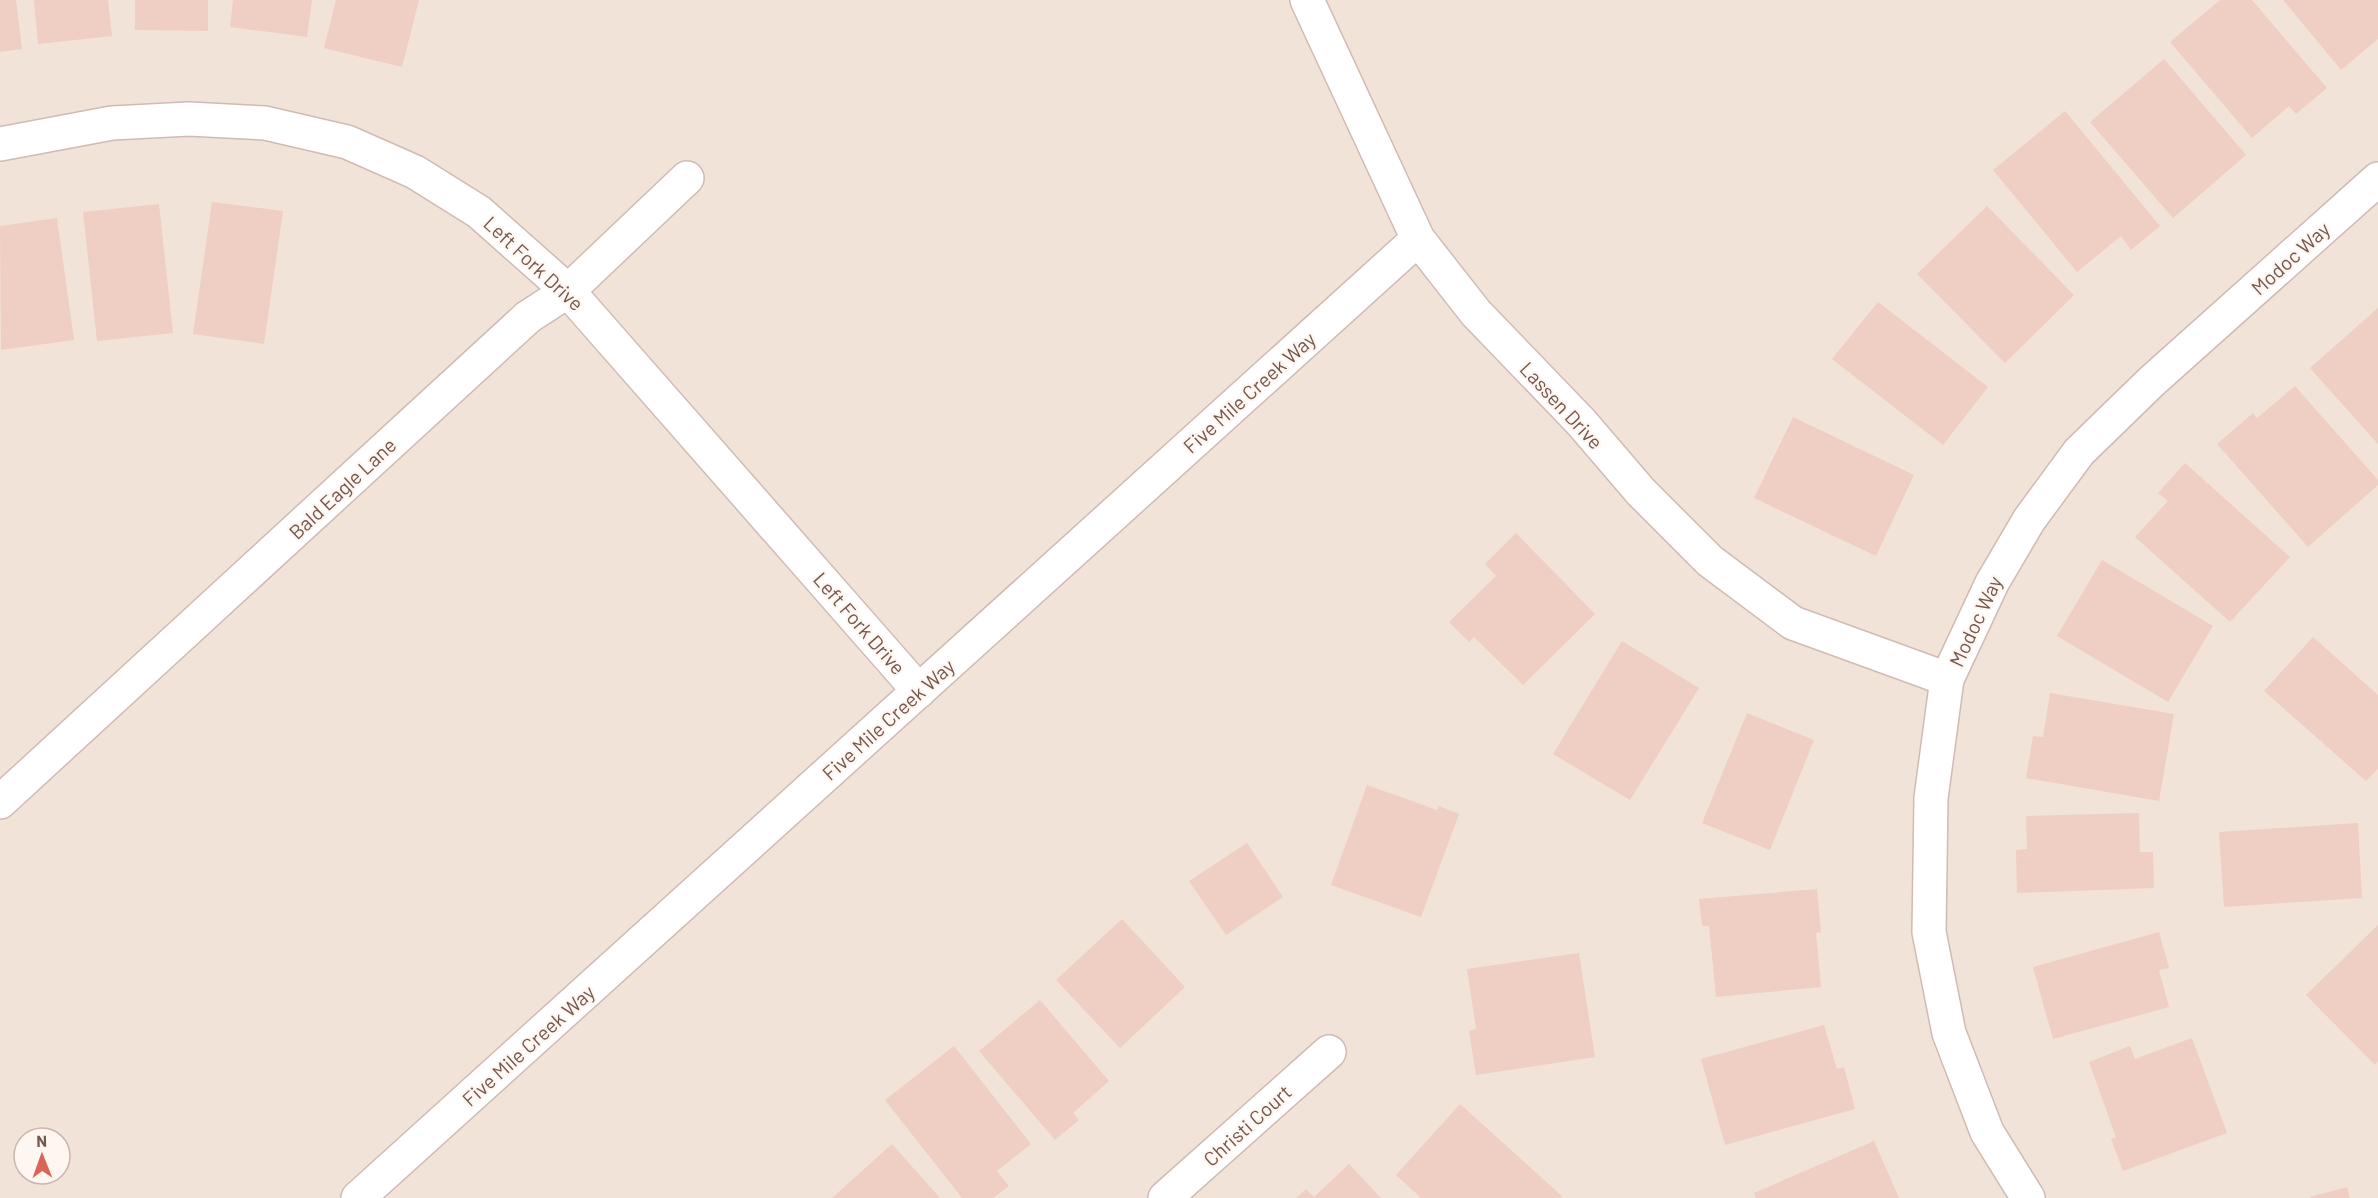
<svg xmlns="http://www.w3.org/2000/svg" width="2378" height="1198" viewBox="0 0 2378 1198" font-family="Barlow,sans-serif">
  <style>
    .residential { fill: #f2e3d8; fill-rule: evenodd }
    .building { fill: #efcec3 }
    .lines { fill: none; stroke-linecap: round; stroke-linejoin: round }
    .minor-casing { stroke: #cfbbb3; stroke-width: 36 }
    .minor { stroke: #fff; stroke-width: 33 }
    .labels { text-anchor: middle; dominant-baseline: central; stroke-width: 4.5; stroke-linejoin: round; paint-order: stroke }
    .street-label { font-size: 20px; fill: #74574f; stroke: #fef6f0 }
  </style>
  <rect width="100%" height="100%" fill="#fbf2ea"/>
  <path class="residential" d="M0 0H2378V1198H0ZM24 1138H60V1174H24Z"/>
  <g class="building">
    <path d="M0 0H16L22 49 0 52Z"/>
    <path d="M34 0H108L112 36 38 44Z"/>
    <path d="M135 0H208V31L135 30Z"/>
    <path d="M233 0H312L307 37 230 27Z"/>
    <path d="M336 0H419L402 67 324 48Z"/>
    <path d="M2220 0H2252L2327 88 2296 114 2289 106 2252 138 2170 42Z"/>
    <path d="M2283 0H2378V39L2341 70Z"/>
    <path d="M2164 59 2246 155 2173 218 2090 122Z"/>
    <path d="M2065 111 2160 226 2131 250 2121 236 2077 272 1993 170Z"/>
    <path d="M212 202 283 211 264 344 193 334Z"/>
    <path d="M159 204 173 333 97 341 83 212Z"/>
    <path d="M1987 206 2074 295 2005 363 1917 274Z"/>
    <path d="M57 218 74 340 1 350 0 226Z"/>
    <path d="M1878 302 1988 387 1943 445 1832 359Z"/>
    <path d="M2378 308V444L2310 368Z"/>
    <path d="M2295 386 2378 480V485L2308 547 2217 444 2253 413 2257 418Z"/>
    <path d="M1793 417 1914 475 1876 556 1754 498Z"/>
    <path d="M2185 463 2290 557 2230 622 2135 537 2168 501 2158 493Z"/>
    <path d="M1516 533 1595 614 1523 685 1474 637 1469 642 1449 622 1496 576 1485 564Z"/>
    <path d="M2102 560 2213 626 2168 702 2057 636Z"/>
    <path d="M2313 637 2378 695V769L2366 781 2264 691Z"/>
    <path d="M1622 641 1699 688 1630 800 1553 754Z"/>
    <path d="M2050 693 2174 714 2159 801 2026 778 2033 736 2043 737Z"/>
    <path d="M1747 713 1814 740 1770 850 1702 823Z"/>
    <path d="M1367 785 1437 810 1439 806 1459 814 1421 917 1331 885Z"/>
    <path d="M2139 813 2140 852H2153L2154 888 2017 893 2016 850 2027 849 2026 816Z"/>
    <path d="M2358 823 2362 898 2224 907 2219 832Z"/>
    <path d="M1247 843 1283 897 1226 935 1189 881Z"/>
    <path d="M1817 889 1821 932 1816 933 1821 987 1716 997 1709 926H1702L1699 899Z"/>
    <path d="M1122 919 1185 987 1120 1048 1056 980Z"/>
    <path d="M2378 925V1061L2375 1065 2306 995Z"/>
    <path d="M2159 932 2169 968 2159 970 2169 1007 2053 1039 2033 967Z"/>
    <path d="M1579 953 1595 1057 1476 1075 1469 1031 1476 1029 1467 969Z"/>
    <path d="M1040 1000 1109 1081 1073 1113 1079 1120 1055 1140 979 1051Z"/>
    <path d="M1824 1025 1837 1069 1844 1067 1855 1109 1725 1145 1701 1059Z"/>
    <path d="M2192 1038 2227 1133 2123 1171 2111 1139 2116 1137 2089 1062 2130 1046 2135 1059Z"/>
    <path d="M954 1046 1031 1144 997 1171 1009 1186 993 1198H962L885 1100Z"/>
    <path d="M1460 1104 1562 1196 1560 1198H1421L1396 1175Z"/>
    <path d="M1874 1141 1899 1198H1756L1754 1193Z"/>
    <path d="M892 1144 940 1198H832Z"/>
    <path d="M1349 1164 1381 1198H1296L1306 1189 1314 1197Z"/>
    <path d="M2347 1187 2350 1198H2310V1197Z"/>
  </g>
  <g class="lines">
    <g class="minor-casing">
      <g id="minor">
        <path d="M1307 0 1418 239 1476 313 1581 422 1641 492 1710 561 1793 623 1947 679"/>
        <path d="M0 144 112 123 189 119 265 123 347 142 415 172 479 212 568 291 919 691"/>
        <path d="M0 802 528 317 568 291 687 178"/>
        <path d="M358 1198 1418 239"/>
        <path d="M1165 1198 1329 1052"/>
        <path d="M2028 1198 1987 1132 1949 1033 1929 932 1931 798 1947 679 1992 583 2029 520 2079 452 2151 382 2378 179"/>
      </g>
    </g>
    <use href="#minor" class="minor"/>
  </g>
  <g class="labels">
    <g class="street-label">
      <text transform="translate(2290 258) rotate(-42)">Modoc Way</text>
      <text transform="translate(534 263) rotate(43)">Left Fork Drive</text>
      <text transform="translate(1249 392) rotate(-42)">Five Mile Creek Way</text>
      <text transform="translate(1562 405) rotate(47)">Lassen Drive</text>
      <text transform="translate(342 488) rotate(-43)">Bald Eagle Lane</text>
      <text transform="translate(1975 621) rotate(-65)">Modoc Way</text>
      <text transform="translate(860 623) rotate(49)">Left Fork Drive</text>
      <text transform="translate(888 719) rotate(-42)">Five Mile Creek Way</text>
      <text transform="translate(528 1045) rotate(-42)">Five Mile Creek Way</text>
      <text transform="translate(1247 1125) rotate(-42)">Christi Court</text>
    </g>
  </g>
  <g transform="translate(42 1156) rotate(359)"><circle r="28" fill="#fef6f0" stroke="#c7b6b0" stroke-width="1.5"/>
  <path d="M0-4.5L10 22L0 15L-10 22Z" fill="#db6458"/>
  <text y="-9" font-size="16" font-weight="bold" text-anchor="middle" fill="#74574f">N</text>
  </g>
</svg>
